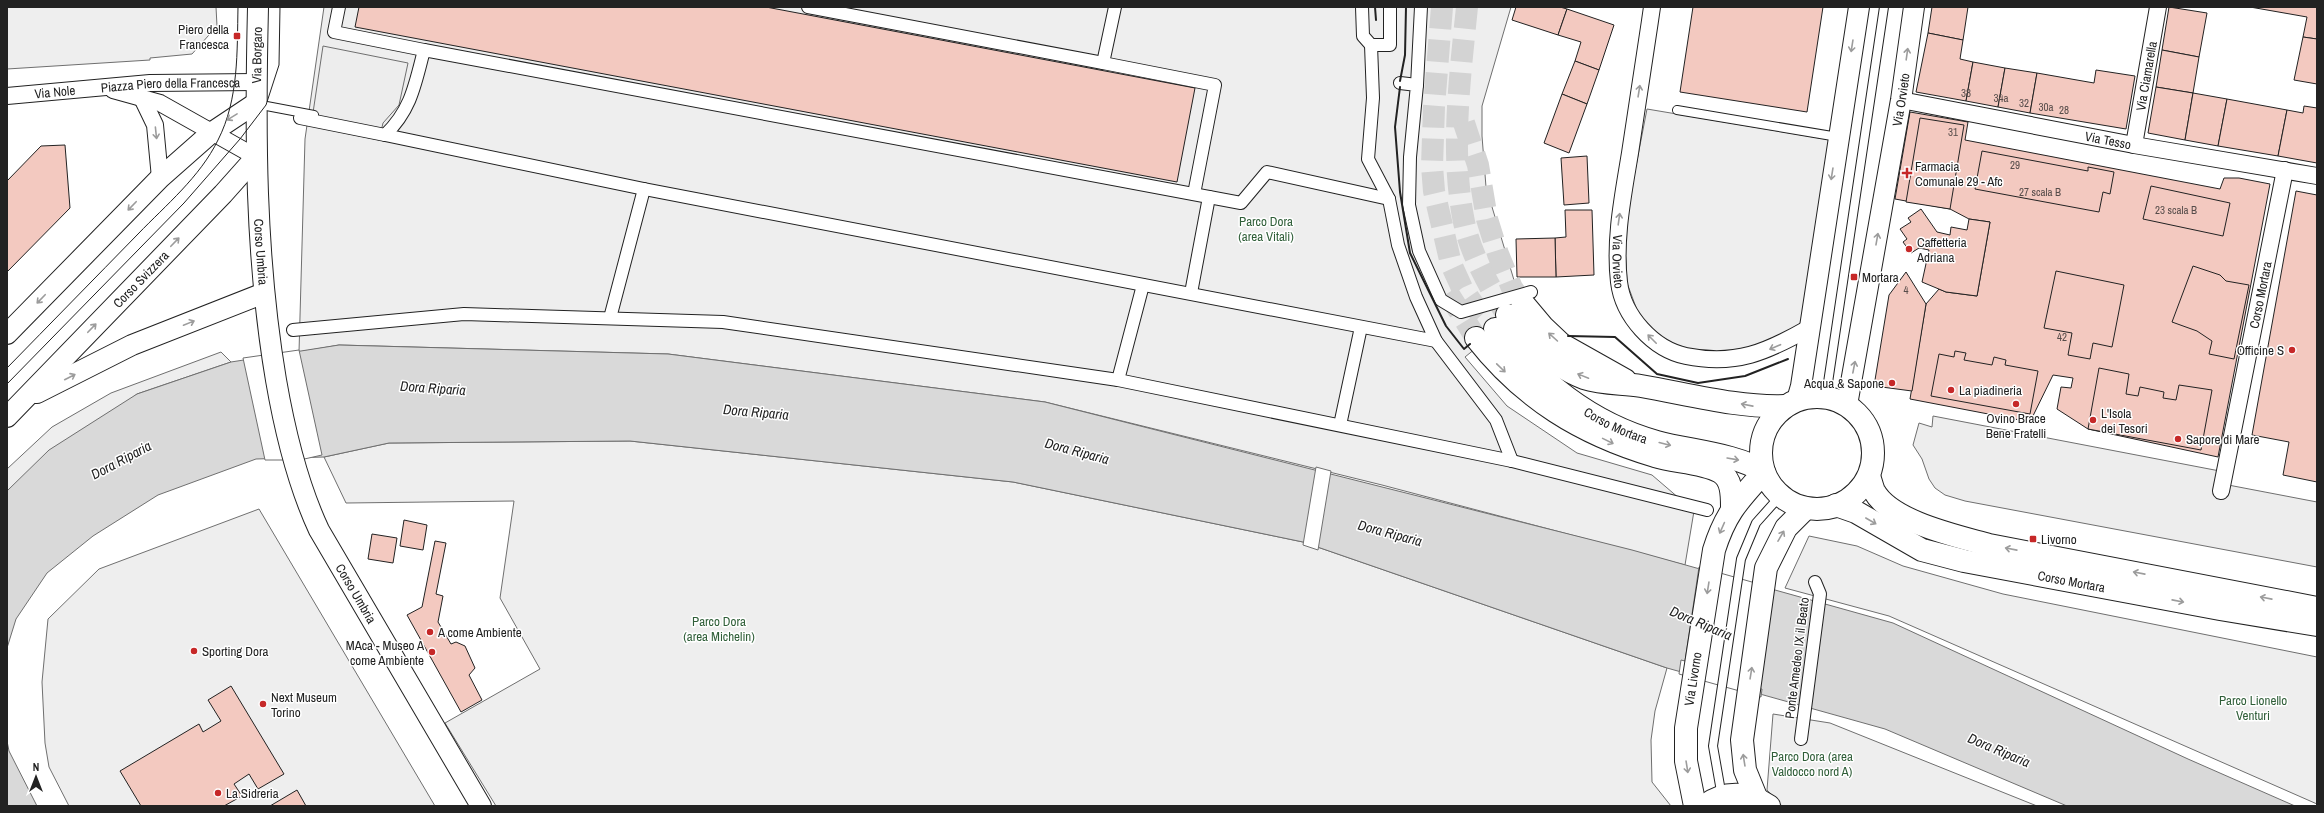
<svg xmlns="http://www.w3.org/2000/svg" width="2324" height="813" viewBox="0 0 2324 813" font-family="'Archivo Narrow',sans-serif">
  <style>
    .green { fill: #eee; stroke: #6f6f6f }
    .parking { fill: #ededed; stroke: #6f6f6f }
    .water { fill: #d9d9d9; stroke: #6f6f6f }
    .pier { fill: #fff; stroke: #6f6f6f }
    .building { fill: #f3c9c0; stroke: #222 }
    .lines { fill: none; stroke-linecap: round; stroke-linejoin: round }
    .secondary-tunnel { stroke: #d3d3d3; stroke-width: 22; stroke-dasharray: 22 11; stroke-linecap: butt }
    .service-casing { stroke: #222; stroke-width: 10 }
    .pedestrian-casing { stroke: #222; stroke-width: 14 }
    .minor-casing { stroke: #222; stroke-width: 18 }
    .tertiary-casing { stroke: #222; stroke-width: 22 }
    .secondary-casing { stroke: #222; stroke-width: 24 }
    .service { stroke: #fff; stroke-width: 8 }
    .pedestrian { stroke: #fff; stroke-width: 12 }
    .minor { stroke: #fff; stroke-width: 16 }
    .tertiary { stroke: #fff; stroke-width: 20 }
    .secondary { stroke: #fff; stroke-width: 22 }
    .tram { stroke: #222; stroke-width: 1 }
    .wall { stroke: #222; stroke-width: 2 }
    .oneway { stroke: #9c9c9c }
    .poi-dot { fill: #c62828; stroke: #fff; stroke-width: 1.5 }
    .labels { text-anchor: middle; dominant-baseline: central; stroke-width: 3; stroke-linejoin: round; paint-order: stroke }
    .number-label { font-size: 11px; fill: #564c4a }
    .poi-label { font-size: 13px; fill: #222; stroke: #fff; text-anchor: start }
    .street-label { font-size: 13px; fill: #222; stroke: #fff }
    .park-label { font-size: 13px; fill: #2f5e38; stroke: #fff }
    .water-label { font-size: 14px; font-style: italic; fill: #222; stroke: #fff }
  </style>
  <rect width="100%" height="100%" fill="#fff"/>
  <g class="green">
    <path d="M7 7H216L217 26 192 54 150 58V60L7 69Z"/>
    <path d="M324 7H1511L1482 106V136L1486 187 1523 310 1465 357 1507 406 1577 453 1652 475 1694 511 1685 565 1382 485 1045 402 668 354 339 345 299 352 305 139Z"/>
    <path d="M1647 109 1831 140 1804 325 1788 335 1737 353 1681 350 1659 340 1637 310 1627 283 1624 228Z"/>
    <path d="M221 352 231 362 137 394 7 501V469L52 427 111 393Z"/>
    <path d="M630 441 1013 482 1303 542 1667 668 1655 711 1651 740 1652 782 1671 806H496L445 723 540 669 500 598 514 501 346 503 324 457 389 443Z"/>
    <path d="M259 509 435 806H69L49 767 45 743 42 682 48 619 99 569Z"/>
    <path d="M1809 536 1857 546 1903 566 2003 594 2317 657V804L1889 616 1785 588Z"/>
    <path d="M1773 714 1830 723 2037 806H1782L1767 790Z"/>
  </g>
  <g class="parking">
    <path d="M323 46 408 63 399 105 383 123 379 140 311 126Z"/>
    <path d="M1933 416 2225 472 2223 484 2317 502V567L1965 501 1945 495 1935 488 1929 479 1922 459 1913 445 1919 423 1932 427Z"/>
  </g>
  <g class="water">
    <path d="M339 345 668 354 1045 402 1632 550 1893 623 2188 759 2295 806H2067L1885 729 1667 668 1303 542 1013 482 630 441 389 443 324 457 256 459 158 495 93 536 47 573 16 619 7 648V491L49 450 137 394 231 362Z"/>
    <path d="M7 741 9 751 37 806H7Z"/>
  </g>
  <g class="pier">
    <path d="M299 350 322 455 300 460H265L243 358Z"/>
    <path d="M1316 467 1331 471 1318 550 1303 545Z"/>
    <path d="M1699 567 1773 588 1759 689H1762L1761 697 1679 674 1681 660 1685 661Z"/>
  </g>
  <g class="building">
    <path d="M359 7H766L1195 88 1177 182 355 27Z"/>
    <path d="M1516 7H1560L1567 9 1558 35 1512 20Z"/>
    <path d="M1693 7H1823L1807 112 1680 92Z"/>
    <path d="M1932 7H1968L1963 40 1928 33Z"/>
    <path d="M2169 7 2207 13 2199 57 2162 50Z"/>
    <path d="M2250 7H2317V39L2303 37 2307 17Z"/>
    <path d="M1567 9 1614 25 1599 70 1575 61 1581 42 1558 35Z"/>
    <path d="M1928 33 1963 40 1960 59 1973 62 1966 101 1916 92Z"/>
    <path d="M2303 37 2317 39V84L2294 80Z"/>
    <path d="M2162 50 2199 57 2193 93 2156 87Z"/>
    <path d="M1575 61 1599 70 1587 104 1562 94Z"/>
    <path d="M1973 62 2005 68 1998 107 1966 101Z"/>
    <path d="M2005 68 2037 73 2030 113 1998 107Z"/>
    <path d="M2096 70 2135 76 2126 129 2030 113 2037 73 2094 83Z"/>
    <path d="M2156 87 2193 93 2185 140 2148 133Z"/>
    <path d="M2193 93 2227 99 2218 146 2185 140Z"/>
    <path d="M1562 94 1587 104 1569 153 1544 143Z"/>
    <path d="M2227 99 2287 110 2278 156 2218 146Z"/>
    <path d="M2304 106 2317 108V163L2278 156 2287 110 2303 113Z"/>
    <path d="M1910 112 1968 122 1965 140 2220 189 2224 178H2239L2270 184 2218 457 2088 429 2057 409 2061 387 2071 388 2073 378 2053 375 2030 422 1910 399 1926 304 1939 289 1946 292 1977 296 1990 222 1969 219 1950 209 1895 199Z"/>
    <path d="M1920 118 1964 125 1950 209 1906 202Z"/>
    <path d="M65 145 70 208 7 272V181L41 146Z"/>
    <path d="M1982 151 2088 171V167L2114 172 2110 194 2103 192 2099 212 1975 189Z"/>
    <path d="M1587 156 1589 203 1564 205 1561 158Z"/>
    <path d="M2151 186 2230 203 2223 236 2143 219Z"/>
    <path d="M2296 191 2317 195V482L2283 475 2289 442 2252 435Z"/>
    <path d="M1921 209 1937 232 1950 235 1951 227 1967 230 1969 219 1990 222 1977 296 1946 292 1922 282 1929 250 1919 248 1911 253 1903 242 1907 239 1900 229 1911 222 1908 218Z"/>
    <path d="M1565 210H1592L1594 275 1556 277 1555 238 1566 237Z"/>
    <path d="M1555 238 1556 277H1517L1516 239Z"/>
    <path d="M2193 266 2220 275 2226 281 2249 285 2234 359 2209 354 2212 341 2197 331 2172 322Z"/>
    <path d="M2056 271 2124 285 2112 347 2093 343 2090 359 2068 355 2072 333 2044 328Z"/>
    <path d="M1906 272 1926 304 1912 391 1874 386 1889 295Z"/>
    <path d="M1955 351 1966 353 1964 360 1992 365 1994 357 2006 360 2005 365 2038 371 2030 414 1931 396 1939 354 1954 357Z"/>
    <path d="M2099 368 2129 374 2126 394 2138 396 2140 387 2164 392 2163 398 2176 400 2179 385 2212 390 2201 450 2088 429Z"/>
    <path d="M404 520 427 525 423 550 400 546Z"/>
    <path d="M372 534 397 538 393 563 368 559Z"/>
    <path d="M435 541 446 543 436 594 443 596 438 622 451 644 456 642 465 646 475 668 469 675 482 700 461 712 407 615 422 607Z"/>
    <path d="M231 686 284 774 258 789 249 774 234 784 242 796 224 806H141L120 771 199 724 203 732 221 721 208 700Z"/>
    <path d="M297 790 306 806H270Z"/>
  </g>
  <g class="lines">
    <g class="secondary-tunnel">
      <path d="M1442 7 1434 107 1432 166 1434 191 1451 264 1462 288 1476 308 1495 329"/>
      <path d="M1467 7C1460 77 1450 152 1464 222 1471 255 1489 286 1507 315"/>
      <path d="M1464 123 1478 165 1487 219 1498 254 1512 288 1522 302"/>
      <path d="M1448 293 1476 338"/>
    </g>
    <g class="service-casing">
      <g id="service">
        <path d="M256 104 314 115"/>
        <path d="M1677 110 1838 137"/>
        <path d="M1826 396 1884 7"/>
        <path d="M1722 797 1713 746 1741 559 1756 523 1781 495"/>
      </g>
    </g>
    <g class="pedestrian-casing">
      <g id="pedestrian">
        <path d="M339 7 334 32 424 50"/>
        <path d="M808 7 1103 63"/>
        <path d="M1115 7 1103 63 1215 85 1194 194"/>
        <path d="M1362 7 1363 36 1371 45"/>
        <path d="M1400 83 1417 85 1410 157 1409 205 1419 251 1441 300 1461 312 1531 292"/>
        <path d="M1417 85 1421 7"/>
        <path d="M300 118 385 135C411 110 415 85 424 50L1209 197 1191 293"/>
        <path d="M385 135 644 189 1436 341 1416 297 1398 245 1389 199 1368 159 1373 98 1371 45H1390V7"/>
        <path d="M1209 197 1241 203 1267 172 1389 199"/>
        <path d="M610 318 644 189"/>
        <path d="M293 330 464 314 723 322 1118 380 1512 461 1707 510"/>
        <path d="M1436 341 1496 420 1512 461"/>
        <path d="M1118 380 1143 285"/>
        <path d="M1340 425 1361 327"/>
        <path d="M1801 739 1820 594 1815 582"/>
      </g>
    </g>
    <g class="minor-casing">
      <g id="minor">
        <path id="s1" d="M1652 7C1645 56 1637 105 1630 153 1623 196 1614 239 1619 282 1623 316 1653 349 1686 356 1736 366 1767 352 1809 328"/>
        <path d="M113 90 160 103 256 157"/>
        <path id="s2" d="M7 96 150 83 256 82"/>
        <path d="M142 98 155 125 160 178"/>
        <path id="s3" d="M1901 100 2134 145 2317 176"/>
        <path id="s4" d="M2134 145 2158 7"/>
        <path id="s5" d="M2221 491 2285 170"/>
      </g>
    </g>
    <g class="tertiary-casing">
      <g id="tertiary">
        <path id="s6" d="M258 7C255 132 255 256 276 380 285 432 297 483 319 530L481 806"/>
        <path d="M7 334 160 178 211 133 256 103"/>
        <path d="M37 393 132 345 264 293"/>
        <path d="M1797 400 1801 386 1859 7"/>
        <path id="s7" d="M1847 405 1901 100 1914 7"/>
        <path id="s8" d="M7 417 223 194 256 157"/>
      </g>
    </g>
    <g class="secondary-casing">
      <g id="secondary">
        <path d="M1522 302 1543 327 1561 344 1625 380"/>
        <path d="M1507 315C1527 340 1552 366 1584 378 1603 384 1622 383 1641 386 1688 394 1738 408 1786 406"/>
        <path id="s9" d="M1495 329C1541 381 1588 423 1657 442 1690 451 1737 454 1764 472 1739 500 1726 512 1714 550L1686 728V761L1695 806"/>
        <path d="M1476 338C1524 399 1581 434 1655 456 1673 462 1703 462 1720 472 1732 479 1732 495 1732 507"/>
        <circle cx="1817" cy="453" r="56"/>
        <path d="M1869 476C1871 481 1872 487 1874 491 1891 522 1957 536 1989 545L2317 608"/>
        <path id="s10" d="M1836 505 1856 512 1922 550 1964 561 2220 609 2317 625"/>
        <path d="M1756 797 1745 770 1742 740 1766 568 1786 528 1805 509"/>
        <path d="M1704 806C1725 790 1749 792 1769 806"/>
      </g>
    </g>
    <use href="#service" class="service"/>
    <use href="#pedestrian" class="pedestrian"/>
    <use href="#minor" class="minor"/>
    <use href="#tertiary" class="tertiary"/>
    <use href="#secondary" class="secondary"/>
    <g class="tram">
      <path d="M7 368C51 323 94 279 138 234 166 205 200 177 218 140 239 99 237 51 238 7"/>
      <path d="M7 384 184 203 240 139 266 105 279 65 280 7"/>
    </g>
    <g class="wall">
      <path d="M1375 7 1376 20"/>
      <path d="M1400 81 1405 55 1406 7"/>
      <path d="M1400 87 1395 127 1400 192 1410 253 1446 326 1464 349 1470 344"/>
      <path d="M1568 336 1615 337 1657 374 1698 383 1745 376 1788 359"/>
    </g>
  </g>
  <defs><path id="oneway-shaft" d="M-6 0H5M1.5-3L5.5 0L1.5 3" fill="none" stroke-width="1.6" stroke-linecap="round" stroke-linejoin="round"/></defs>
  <g class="oneway">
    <use href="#oneway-shaft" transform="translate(1852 46) rotate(99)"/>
    <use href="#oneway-shaft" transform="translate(1907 54) rotate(-82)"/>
    <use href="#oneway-shaft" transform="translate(1639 91) rotate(-81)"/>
    <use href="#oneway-shaft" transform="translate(232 117) rotate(148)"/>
    <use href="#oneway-shaft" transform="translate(156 133) rotate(84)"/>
    <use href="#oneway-shaft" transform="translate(1832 174) rotate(99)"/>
    <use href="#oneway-shaft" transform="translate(132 206) rotate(134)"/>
    <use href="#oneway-shaft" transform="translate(1619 219) rotate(-82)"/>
    <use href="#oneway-shaft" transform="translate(1877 239) rotate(-80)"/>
    <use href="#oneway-shaft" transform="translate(175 242) rotate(-46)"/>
    <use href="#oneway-shaft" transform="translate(41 299) rotate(134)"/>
    <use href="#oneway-shaft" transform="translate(189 323) rotate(-22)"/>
    <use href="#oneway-shaft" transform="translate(92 328) rotate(-46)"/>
    <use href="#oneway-shaft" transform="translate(1553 337) rotate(-138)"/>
    <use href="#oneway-shaft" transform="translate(1652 339) rotate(-135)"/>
    <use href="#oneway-shaft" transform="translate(1775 347) rotate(157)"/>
    <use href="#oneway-shaft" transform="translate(1854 367) rotate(-79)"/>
    <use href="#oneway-shaft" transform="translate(1501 368) rotate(44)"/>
    <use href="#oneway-shaft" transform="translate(1583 376) rotate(-158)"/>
    <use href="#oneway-shaft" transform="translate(70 377) rotate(-27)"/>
    <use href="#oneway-shaft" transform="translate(1747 405) rotate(-169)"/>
    <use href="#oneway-shaft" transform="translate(1608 441) rotate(26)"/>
    <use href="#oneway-shaft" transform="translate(1665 444) rotate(14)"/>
    <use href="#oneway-shaft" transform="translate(1733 459) rotate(10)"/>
    <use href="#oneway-shaft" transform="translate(1871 521) rotate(30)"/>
    <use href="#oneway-shaft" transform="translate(1722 528) rotate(114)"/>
    <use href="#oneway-shaft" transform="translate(1781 536) rotate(-60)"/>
    <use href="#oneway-shaft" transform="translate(2011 549) rotate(-169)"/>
    <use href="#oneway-shaft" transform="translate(2139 573) rotate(-169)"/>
    <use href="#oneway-shaft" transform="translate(1708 588) rotate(99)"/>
    <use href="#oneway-shaft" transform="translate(2266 598) rotate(-169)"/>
    <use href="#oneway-shaft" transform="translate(2178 601) rotate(11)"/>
    <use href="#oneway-shaft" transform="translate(1751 673) rotate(-81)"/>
    <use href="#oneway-shaft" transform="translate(1744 760) rotate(-99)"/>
    <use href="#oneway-shaft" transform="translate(1687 767) rotate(81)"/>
  </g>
  <g class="poi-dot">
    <rect x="233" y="32" width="8" height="8" rx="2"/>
    <path d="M1905 167h4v4h4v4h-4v4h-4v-4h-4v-4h4z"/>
    <circle cx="1909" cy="249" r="4"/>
    <rect x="1850" y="273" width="8" height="8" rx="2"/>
    <circle cx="2292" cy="350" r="4"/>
    <circle cx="1892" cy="383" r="4"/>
    <circle cx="1951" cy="390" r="4"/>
    <circle cx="2016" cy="404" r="4"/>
    <circle cx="2093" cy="420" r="4"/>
    <circle cx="2178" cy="439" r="4"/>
    <rect x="2029" y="535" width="8" height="8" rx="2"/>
    <circle cx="430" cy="632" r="4"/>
    <circle cx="194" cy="651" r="4"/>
    <circle cx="432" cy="652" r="4"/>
    <circle cx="263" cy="704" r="4"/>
    <circle cx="218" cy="793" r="4"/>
  </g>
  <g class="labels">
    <g class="number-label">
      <text x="1966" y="93">38</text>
      <text x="2001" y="98">34a</text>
      <text x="2024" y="103">32</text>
      <text x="2046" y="107">30a</text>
      <text x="2064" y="110">28</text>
      <text x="1953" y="132">31</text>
      <text x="2015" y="165">29</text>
      <text x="2040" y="192">27 scala B</text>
      <text x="2176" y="210">23 scala B</text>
      <text x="1906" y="290">4</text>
      <text x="2062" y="337">42</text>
    </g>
    <g class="poi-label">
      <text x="229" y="29" text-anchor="end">Piero della<tspan x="229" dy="15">Francesca</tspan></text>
      <text x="1915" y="166">Farmacia<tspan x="1915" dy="15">Comunale 29 - Afc</tspan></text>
      <text x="1917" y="242">Caffetteria<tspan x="1917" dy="15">Adriana</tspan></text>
      <text x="1862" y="277">Mortara</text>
      <text x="2284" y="350" text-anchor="end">Officine S</text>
      <text x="1884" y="383" text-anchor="end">Acqua &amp; Sapone</text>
      <text x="1959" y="390">La piadineria</text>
      <text x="2101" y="413">L'Isola<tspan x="2101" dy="15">dei Tesori</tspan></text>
      <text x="2016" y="418" text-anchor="middle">Ovino Brace<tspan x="2016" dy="15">Bene Fratelli</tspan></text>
      <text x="2186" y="439">Sapore di Mare</text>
      <text x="2041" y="539">Livorno</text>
      <text x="438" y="632">A come Ambiente</text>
      <text x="424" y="645" text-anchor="end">MAca - Museo A<tspan x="424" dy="15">come Ambiente</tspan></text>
      <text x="202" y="651">Sporting Dora</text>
      <text x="271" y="697">Next Museum<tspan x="271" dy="15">Torino</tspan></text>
      <text x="226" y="793">La Sidreria</text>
    </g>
    <g class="street-label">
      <text transform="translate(257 55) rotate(-89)">Via Borgaro</text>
      <text stroke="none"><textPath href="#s4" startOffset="70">Via Ciamarella</textPath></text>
      <text stroke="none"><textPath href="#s2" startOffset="164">Piazza Piero della Francesca</textPath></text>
      <text stroke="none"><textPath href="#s2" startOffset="48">Via Nole</textPath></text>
      <text stroke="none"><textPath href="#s7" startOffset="310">Via Orvieto</textPath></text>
      <text stroke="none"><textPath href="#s3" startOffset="211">Via Tesso</textPath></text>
      <text stroke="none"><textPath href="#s6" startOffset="245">Corso Umbria</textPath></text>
      <text stroke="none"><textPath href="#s1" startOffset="257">Via Orvieto</textPath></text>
      <text stroke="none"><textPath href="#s8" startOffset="192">Corso Svizzera</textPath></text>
      <text stroke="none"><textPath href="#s5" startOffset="200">Corso Mortara</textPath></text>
      <text stroke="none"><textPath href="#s9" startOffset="156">Corso Mortara</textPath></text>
      <text stroke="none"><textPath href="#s10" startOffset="250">Corso Mortara</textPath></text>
      <text stroke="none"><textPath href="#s6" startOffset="604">Corso Umbria</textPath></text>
      <text transform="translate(1797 658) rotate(-83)">Ponte Amedeo IX il Beato</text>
      <text transform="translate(1693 679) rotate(-81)">Via Livorno</text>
    </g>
    <g class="park-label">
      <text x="1266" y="221">Parco Dora<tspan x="1266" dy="15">(area Vitali)</tspan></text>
      <text x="719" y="621">Parco Dora<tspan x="719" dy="15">(area Michelin)</tspan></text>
      <text x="2253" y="700">Parco Lionello<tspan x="2253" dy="15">Venturi</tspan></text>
      <text x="1812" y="756">Parco Dora (area<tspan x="1812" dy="15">Valdocco nord A)</tspan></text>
    </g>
    <g class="water-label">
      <text transform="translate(433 388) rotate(4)">Dora Riparia</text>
      <text transform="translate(756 412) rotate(5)">Dora Riparia</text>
      <text transform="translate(1077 451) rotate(15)">Dora Riparia</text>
      <text transform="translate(121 460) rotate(-28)">Dora Riparia</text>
      <text transform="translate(1390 533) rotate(15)">Dora Riparia</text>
      <text transform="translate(1701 623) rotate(23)">Dora Riparia</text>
      <text transform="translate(1999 750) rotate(23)">Dora Riparia</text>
    </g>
  </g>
  <rect width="2324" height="813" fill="none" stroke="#222222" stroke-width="16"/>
  <g transform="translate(36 777)" stroke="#ffffff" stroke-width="3" paint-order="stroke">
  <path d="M0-3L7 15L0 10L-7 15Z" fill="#222222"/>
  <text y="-6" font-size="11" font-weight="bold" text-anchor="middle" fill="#222222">N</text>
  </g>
</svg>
